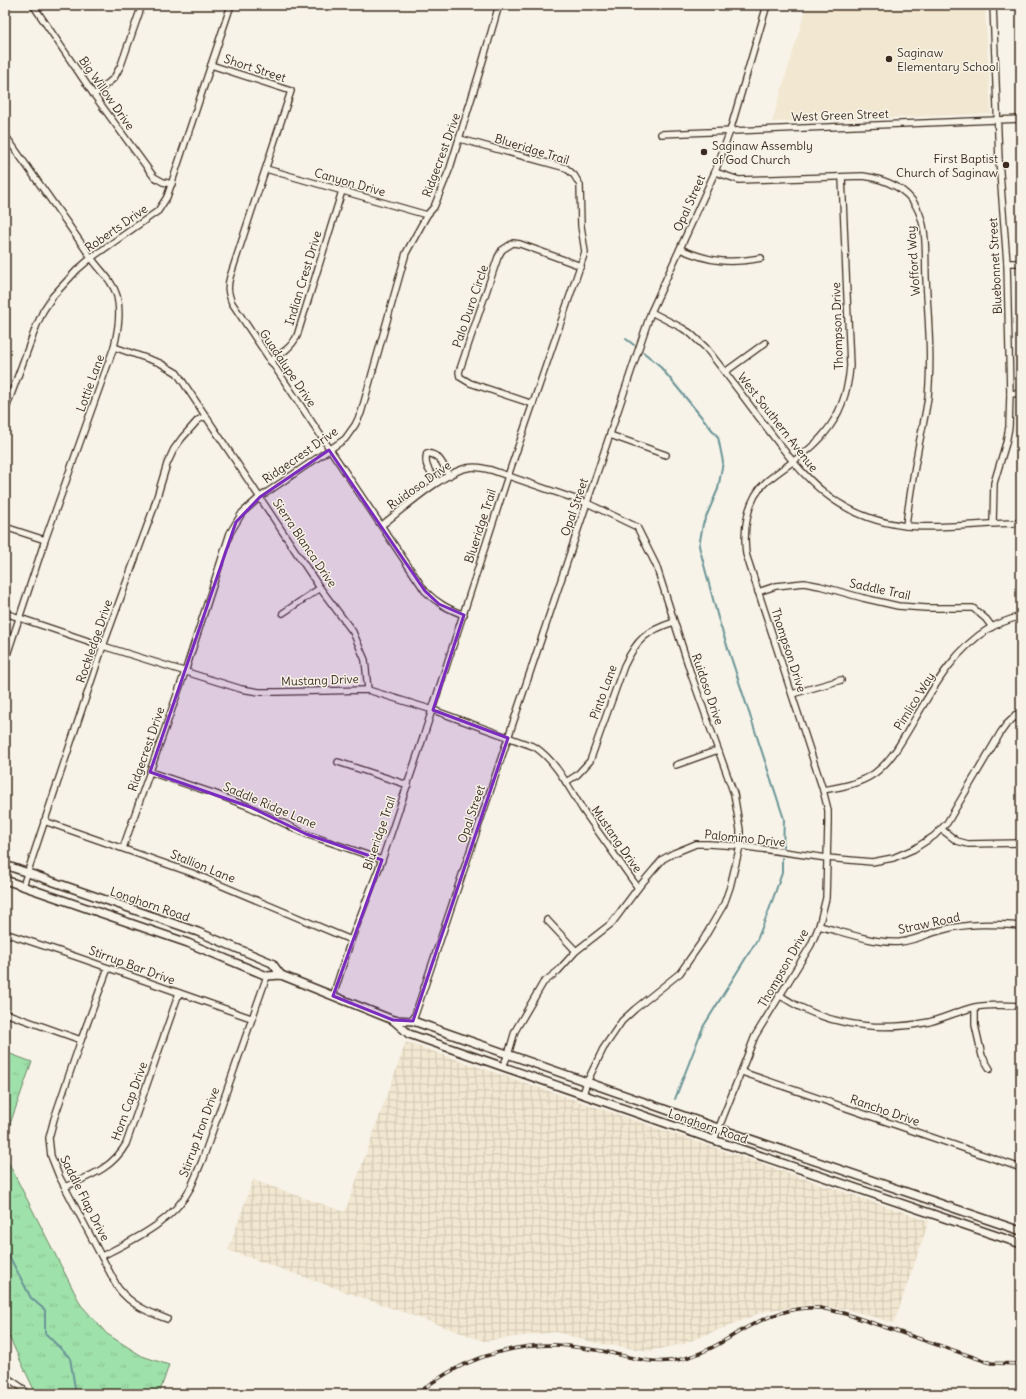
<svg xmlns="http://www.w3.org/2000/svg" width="1026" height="1399" viewBox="0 0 1026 1399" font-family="Delius,sans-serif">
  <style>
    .built { fill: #f2e7d1 }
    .industrial { fill: url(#industrial-grid) }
    .grass { fill: url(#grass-tufts); stroke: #6d8664 }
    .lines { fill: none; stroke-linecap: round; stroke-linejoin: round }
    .stream { stroke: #6b9597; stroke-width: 2 }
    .minor-casing { stroke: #3b2a1e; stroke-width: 8 }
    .secondary-casing { stroke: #3b2a1e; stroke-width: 10 }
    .minor { stroke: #f7f3e8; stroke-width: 5.5 }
    .secondary { stroke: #f7f3e8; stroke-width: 7 }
    .rail-casing { stroke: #3b2a1e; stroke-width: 3.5 }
    .rail { stroke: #f7f3e8; stroke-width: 2; stroke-dasharray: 6; stroke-linecap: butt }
    .marked { fill: #7b2cbf; fill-opacity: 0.2; stroke: #7b2cbf; stroke-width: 3; stroke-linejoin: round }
    .poi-dot { fill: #3b2a1e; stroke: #f7f3e8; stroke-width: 1.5 }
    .labels { text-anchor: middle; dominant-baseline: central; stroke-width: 3; stroke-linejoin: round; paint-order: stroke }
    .poi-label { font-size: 12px; fill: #3b2a1e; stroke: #f7f3e8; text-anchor: start }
    .street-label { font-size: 12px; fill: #3b2a1e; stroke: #f7f3e8 }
  </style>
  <defs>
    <pattern id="industrial-grid" width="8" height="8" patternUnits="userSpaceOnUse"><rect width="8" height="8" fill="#f2e7d1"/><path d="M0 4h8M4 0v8" fill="none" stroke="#d0c6b3"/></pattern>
    <pattern id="grass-tufts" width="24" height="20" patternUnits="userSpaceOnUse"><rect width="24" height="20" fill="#9fe1ab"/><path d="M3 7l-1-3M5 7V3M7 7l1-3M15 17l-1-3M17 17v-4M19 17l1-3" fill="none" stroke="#8ac193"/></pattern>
  </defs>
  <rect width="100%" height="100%" fill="#f7f3e8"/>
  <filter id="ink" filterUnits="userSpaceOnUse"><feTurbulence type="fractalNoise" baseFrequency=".025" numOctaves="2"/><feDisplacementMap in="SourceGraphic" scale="8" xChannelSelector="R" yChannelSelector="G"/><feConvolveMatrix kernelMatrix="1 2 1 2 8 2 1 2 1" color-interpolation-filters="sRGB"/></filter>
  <g filter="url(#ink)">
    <path class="built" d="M807 5H985L991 114 772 122Z"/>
    <path class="industrial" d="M406 1042 929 1221 894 1323 846 1309 809 1305 765 1311 683 1344 649 1351 591 1342 556 1332 484 1341 228 1250 253 1180 345 1212Z"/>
    <g class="grass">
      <path d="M5 1052 32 1062 5 1138Z"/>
      <path d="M5 1156 81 1305 107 1334 142 1356 169 1365 159 1394H36L5 1328Z"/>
    </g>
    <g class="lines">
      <g class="stream">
        <path d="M626 339 634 345"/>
        <path d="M643 352 658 364 718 437 723 462 718 489 703 524 699 546 718 618 784 819 783 848"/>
        <path d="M675 1099 703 1027 757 940 769 910 782 873V858"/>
        <path d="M5 1248 31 1298 45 1310V1333L70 1358 76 1394"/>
      </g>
      <g class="minor-casing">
        <g id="minor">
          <path d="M33 5 94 95 154 177 163 182 172 184"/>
          <path d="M211 65 291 91 230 277C227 287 228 293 232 303L425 591C437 603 448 609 464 615"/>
          <path d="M94 95 114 78 121 65 142 5"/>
          <path d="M661 134 1021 119"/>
          <path d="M5 135C33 175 62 215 90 256 99 270 112 279 117 296 121 313 118 330 114 347L45 540 5 661"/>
          <path d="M266 169 427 215"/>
          <path d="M715 172 739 180 863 176C884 179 905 187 916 206 928 227 925 255 926 278 928 317 932 357 928 397 926 413 922 429 919 444 914 471 909 498 906 526"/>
          <path d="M680 249C710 262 729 264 761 258"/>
          <path d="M1007 263H1021"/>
          <path d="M651 312 682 328 690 333 706 348C727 374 746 401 767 428 805 479 837 518 906 526 944 529 983 523 1021 523"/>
          <path d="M114 347 160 363 177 373 320 588 353 632 365 660 368 690"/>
          <path d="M270 361C281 354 291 348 297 336L342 191"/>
          <path d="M725 372 765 343"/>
          <path d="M1010 394 1021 393"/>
          <path d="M533 404 470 383 460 377 459 372 498 257 502 250 513 243 520 244 581 266"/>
          <path d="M5 411 36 327 43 311 53 296 77 270 91 258 158 211 167 197 231 5"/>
          <path d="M610 435 666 455"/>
          <path d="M438 482C431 473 423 466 427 453 441 455 443 465 449 476"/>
          <path d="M993 523 994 483 1006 443 1009 427 1010 394 1007 263 999 160 993 5"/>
          <path d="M382 525C402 510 444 472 467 468 475 466 483 468 491 470L587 503 637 527 656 565 692 677 734 794 740 830V846L730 887 724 904 703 940 680 973 635 1009 622 1021 603 1049 587 1082 583 1094"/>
          <path d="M5 527 45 540"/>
          <path d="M758 592 776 586 804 583 820 586 863 598 898 606 926 608H973L986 619 992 627"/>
          <path d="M5 613 103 646 241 689 259 692H277L368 690 433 710 535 747C557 762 569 788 583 810 601 836 620 862 638 888"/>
          <path d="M283 613 320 588"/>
          <path d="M792 694 841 680"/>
          <path d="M1015 715 1021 721"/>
          <path d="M338 762 408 785"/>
          <path d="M676 765 718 750"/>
          <path d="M150 772 213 793 250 807 306 834 382 860"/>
          <path d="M566 782 577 775 590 761 624 666C637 639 646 631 674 622"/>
          <path d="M823 790C841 787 860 784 875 773 892 760 901 742 912 724 932 690 954 649 990 628 999 623 1011 619 1021 616"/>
          <path d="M44 821 192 873 351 940"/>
          <path d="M941 829 957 841 968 844 1021 843"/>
          <path d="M123 848 185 672 230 533 242 513 260 497 345 439 355 425 361 413 406 253 427 215 434 207 450 168 479 74 499 5"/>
          <path d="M23 886 103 646 153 510 167 464 174 449 182 438 198 420 206 416"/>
          <path d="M547 920 576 951"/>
          <path d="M819 926C844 932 875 944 900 942 917 940 926 934 942 930 968 923 994 924 1021 926"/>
          <path d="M5 933 77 957 251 1018"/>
          <path d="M108 968 81 1040 54 1119 49 1138 51 1156 59 1176 118 1288C131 1305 148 1312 167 1319"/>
          <path d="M779 995C786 999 793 1004 800 1007 839 1027 887 1031 929 1022 944 1018 959 1011 975 1007 990 1004 1006 1005 1021 1006"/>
          <path d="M333 996 351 940 382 860 421 744 508 476 585 252 581 226 580 185 574 175 566 168 460 139"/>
          <path d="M975 1008V1025L982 1056 990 1069"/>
          <path d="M5 1013 81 1040"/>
          <path d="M413 1021 651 312 715 172 730 131 767 5"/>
          <path d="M503 1066 508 1055 515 1031 543 983 558 971 576 951 612 923 638 888 655 868 663 859 674 853 696 844H708L740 846 827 858 872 862 893 858 914 849 934 836 947 823 1001 732 1006 725 1021 711"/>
          <path d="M742 1072 1021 1168"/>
          <path d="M714 1140 755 1036 811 945 819 926 826 898 828 824V810L823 790 746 554C743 529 747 498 767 481 786 465 809 453 824 434 841 414 848 392 850 366L842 177"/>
          <path d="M65 1187C89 1176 112 1169 126 1144L179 993"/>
          <path d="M102 1256C135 1239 173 1222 191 1187 195 1178 198 1170 202 1161L267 976"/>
          <path d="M5 1376 21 1387 28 1394"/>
        </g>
      </g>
      <g class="secondary-casing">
        <g id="secondary">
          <path d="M5 865 198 932 272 963 281 975"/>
          <path d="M5 880 188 943 267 976 281 975 393 1020 413 1021 718 1128 1021 1231"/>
          <path d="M393 1020 409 1034 714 1140 1021 1244"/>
        </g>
      </g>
      <use href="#minor" class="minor"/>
      <use href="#secondary" class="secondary"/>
      <g class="rail-casing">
        <path id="rail" d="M417 1394C456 1362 506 1344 557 1345 572 1346 587 1349 602 1351 626 1356 652 1365 677 1360 699 1356 718 1345 737 1333 762 1318 790 1306 820 1308 828 1309 836 1312 843 1313L991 1363 1021 1364"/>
      </g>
      <use href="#rail" class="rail"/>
    </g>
  </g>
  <path class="marked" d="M329 450 425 591 439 604 464 615 433 710 508 738 413 1021 393 1020 333 996 382 860 306 834 250 807 150 772 236 522 260 497Z"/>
  <g class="poi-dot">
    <circle cx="889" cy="59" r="4"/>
    <circle cx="704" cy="152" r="4"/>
    <circle cx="1006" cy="165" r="4"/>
  </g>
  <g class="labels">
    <g class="poi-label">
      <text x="897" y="52">Saginaw<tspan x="897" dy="14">Elementary School</tspan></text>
      <text x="712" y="145">Saginaw Assembly<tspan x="712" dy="14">of God Church</tspan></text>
      <text x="998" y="158" text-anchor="end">First Baptist<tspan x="998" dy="14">Church of Saginaw</tspan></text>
    </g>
    <g class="street-label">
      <text transform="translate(255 68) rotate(18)">Short Street</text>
      <text transform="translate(107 93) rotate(55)">Big Willow Drive</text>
      <text transform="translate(840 115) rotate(-2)">West Green Street</text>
      <text transform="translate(532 149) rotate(17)">Blueridge Trail</text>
      <text transform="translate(441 155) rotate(-70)">Ridgecrest Drive</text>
      <text transform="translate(350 182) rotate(16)">Canyon Drive</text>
      <text transform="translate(689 203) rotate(-66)">Opal Street</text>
      <text transform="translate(116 228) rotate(-35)">Roberts Drive</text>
      <text transform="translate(913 261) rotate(-94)">Wofford Way</text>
      <text transform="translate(995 266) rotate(-93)">Bluebonnet Street</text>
      <text transform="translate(303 278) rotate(-73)">Indian Crest Drive</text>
      <text transform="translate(470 306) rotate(-71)">Palo Duro Circle</text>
      <text transform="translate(837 326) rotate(-92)">Thompson Drive</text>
      <text transform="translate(288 368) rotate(56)">Guadalupe Drive</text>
      <text transform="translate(90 383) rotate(-70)">Lottie Lane</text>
      <text transform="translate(778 422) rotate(52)">West Southern Avenue</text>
      <text transform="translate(300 455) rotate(-35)">Ridgecrest Drive</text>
      <text transform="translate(419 485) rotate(-35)">Ruidoso Drive</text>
      <text transform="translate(574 507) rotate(-71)">Opal Street</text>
      <text transform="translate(480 526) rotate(-72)">Blueridge Trail</text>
      <text transform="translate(305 543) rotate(56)">Sierra Blanca Drive</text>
      <text transform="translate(880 589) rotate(12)">Saddle Trail</text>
      <text transform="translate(94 641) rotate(-71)">Rockledge Drive</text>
      <text transform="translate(789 650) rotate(72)">Thompson Drive</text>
      <text transform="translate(320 680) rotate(-2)">Mustang Drive</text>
      <text transform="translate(708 689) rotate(71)">Ruidoso Drive</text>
      <text transform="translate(603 692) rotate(-70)">Pinto Lane</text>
      <text transform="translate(914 701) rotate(-58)">Pimlico Way</text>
      <text transform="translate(146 749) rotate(-71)">Ridgecrest Drive</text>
      <text transform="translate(270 805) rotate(23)">Saddle Ridge Lane</text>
      <text transform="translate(471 814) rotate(-71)">Opal Street</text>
      <text transform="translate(379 833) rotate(-71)">Blueridge Trail</text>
      <text transform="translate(745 838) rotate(6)">Palomino Drive</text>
      <text transform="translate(617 839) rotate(55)">Mustang Drive</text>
      <text transform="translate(203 866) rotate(22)">Stallion Lane</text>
      <text transform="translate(150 904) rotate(19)">Longhorn Road</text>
      <text transform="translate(929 923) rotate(-12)">Straw Road</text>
      <text transform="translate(132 965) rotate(20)">Stirrup Bar Drive</text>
      <text transform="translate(783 968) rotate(-60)">Thompson Drive</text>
      <text transform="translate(129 1101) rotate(-70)">Horn Cap Drive</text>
      <text transform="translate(885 1110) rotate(19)">Rancho Drive</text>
      <text transform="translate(708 1126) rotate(19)">Longhorn Road</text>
      <text transform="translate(199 1132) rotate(-70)">Stirrup Iron Drive</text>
      <text transform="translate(85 1198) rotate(63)">Saddle Flap Drive</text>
    </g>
  </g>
  <rect width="1026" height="1399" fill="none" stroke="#f7f3e8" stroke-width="20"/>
  <rect x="10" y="10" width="1006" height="1379" fill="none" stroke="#3b2a1e" stroke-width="1.5" filter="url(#ink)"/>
</svg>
